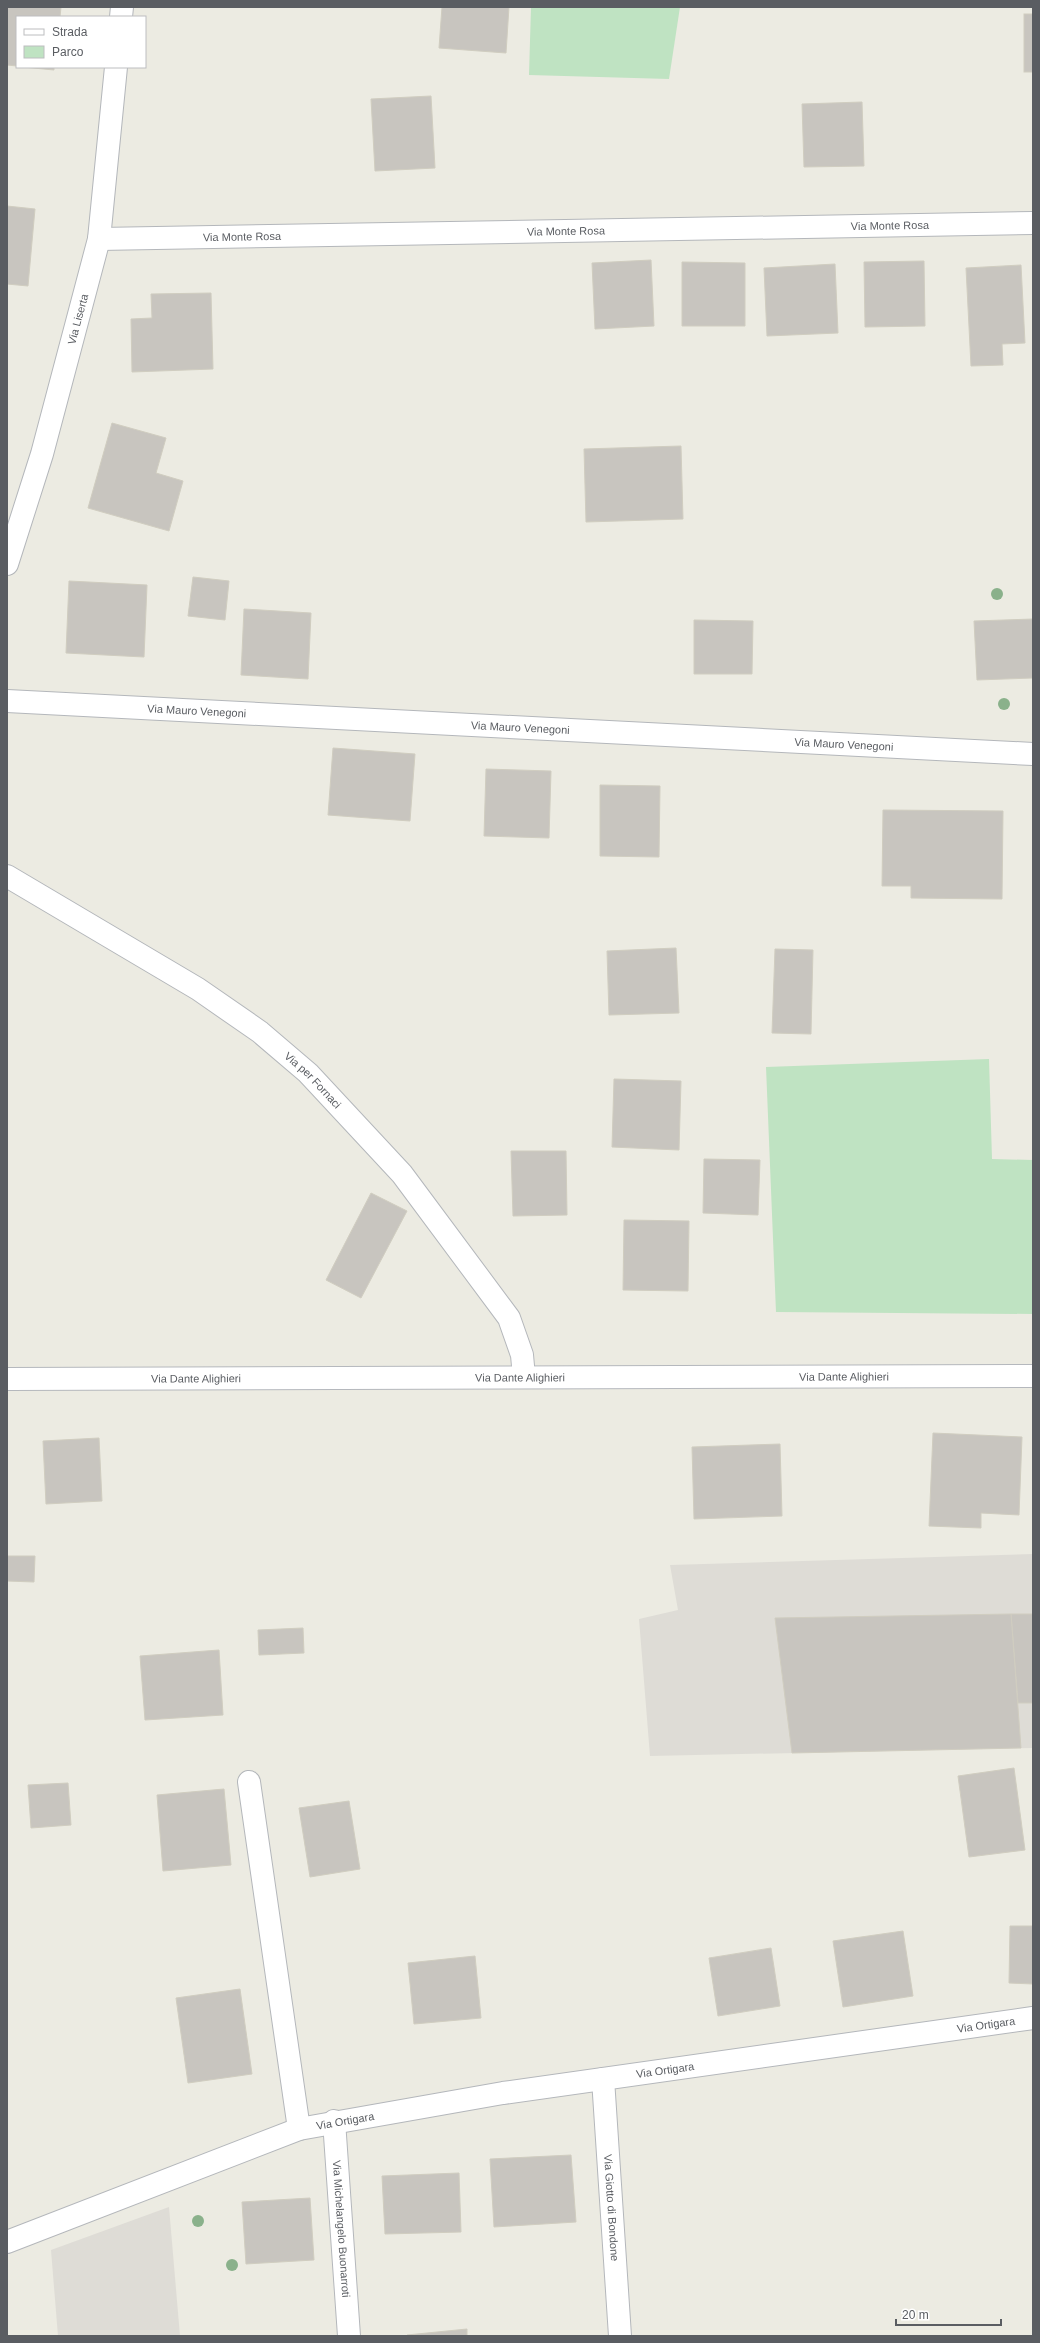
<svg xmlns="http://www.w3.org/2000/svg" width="1040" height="2343" viewBox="0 0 1040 2343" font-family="Helvetica,sans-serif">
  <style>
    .industrial { fill: #dedcd6 }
    .green { fill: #bfe3c2 }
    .building { fill: #c8c5bf; stroke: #d0cdc0 }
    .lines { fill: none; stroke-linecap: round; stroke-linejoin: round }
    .street-casing { stroke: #b4b7bb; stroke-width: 24 }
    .secondary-casing { stroke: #b5b8bd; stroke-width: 24 }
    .street { stroke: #fff; stroke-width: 22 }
    .secondary { stroke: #fff; stroke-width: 22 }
    .tree { fill: #8ab18b }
    .labels { text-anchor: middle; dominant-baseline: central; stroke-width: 3.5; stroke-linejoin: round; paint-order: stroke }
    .street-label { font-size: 11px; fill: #5a5d62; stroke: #fff }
  </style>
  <rect width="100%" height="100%" fill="#ecebe2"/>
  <g class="industrial">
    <path d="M1033 1554V1748L650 1756 639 1619 678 1610 670 1565Z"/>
    <path d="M169 2207 180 2336H58L51 2250Z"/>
  </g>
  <g class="green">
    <path d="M531 7H680L669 79 529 75Z"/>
    <path d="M989 1059 992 1159 1033 1160V1314L776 1312 766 1067Z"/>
  </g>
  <g class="building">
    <path d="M7 7H61L60 17H17V66L7 65Z"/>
    <path d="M442 7H509L506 53 439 48Z"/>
    <rect x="1024" y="14" width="9" height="58"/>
    <path d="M23 67H54V70Z"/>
    <path d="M431 96 435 168 375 171 371 99Z"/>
    <path d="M862 102 864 166 804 167 802 104Z"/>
    <path d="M7 206 35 209 28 286 7 284Z"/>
    <path d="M651 260 654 326 595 329 592 263Z"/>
    <path d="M924 261 925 326 865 327 864 262Z"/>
    <path d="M682 262 745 263V326H682Z"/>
    <path d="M835 264 838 333 767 336 764 268Z"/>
    <path d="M1021 265 1025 343 1002 344 1003 365 971 366 966 268Z"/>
    <path d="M211 293 213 369 132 372 131 319 152 318 151 294Z"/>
    <path d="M112 423 166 438 156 473 183 481 169 531 88 508Z"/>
    <path d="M681 446 683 519 586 522 584 449Z"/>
    <path d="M193 577 229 581 225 620 188 616Z"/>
    <path d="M69 581 147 585 144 657 66 653Z"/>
    <path d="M244 609 311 613 308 679 241 675Z"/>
    <path d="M1033 619V678L977 680 974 621Z"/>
    <path d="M694 620 753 621 752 674H694Z"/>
    <path d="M333 748 415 754 410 821 328 815Z"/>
    <path d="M486 769 551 771 549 838 484 836Z"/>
    <path d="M600 785 660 786 659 857 600 856Z"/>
    <path d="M883 810 1003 811 1002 899 911 898V886H882Z"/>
    <path d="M676 948 679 1013 609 1015 607 951Z"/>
    <path d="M775 949 813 950 811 1034 772 1033Z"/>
    <path d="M614 1079 681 1081 679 1150 612 1147Z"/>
    <path d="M511 1151H566L567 1215 513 1216Z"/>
    <path d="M704 1159 760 1160 758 1215 703 1213Z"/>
    <path d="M371 1193 407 1211 361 1298 326 1280Z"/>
    <path d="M624 1220 689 1221 688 1291 623 1290Z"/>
    <path d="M933 1433 1022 1437 1019 1515 981 1513V1528L929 1526Z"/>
    <path d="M99 1438 102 1501 46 1504 43 1441Z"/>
    <path d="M780 1444 782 1516 694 1519 692 1447Z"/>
    <path d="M7 1556H35L34 1582 7 1581Z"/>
    <path d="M1011 1614H1033V1703H1018Z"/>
    <path d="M1011 1614 1021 1748 792 1753 775 1618Z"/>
    <path d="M303 1628 304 1653 259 1655 258 1630Z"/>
    <path d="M219 1650 223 1715 145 1720 140 1656Z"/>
    <path d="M1014 1768 1025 1850 969 1857 958 1776Z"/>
    <path d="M68 1783 71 1825 31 1828 28 1785Z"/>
    <path d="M224 1789 231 1865 163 1871 157 1795Z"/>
    <path d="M349 1801 360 1869 310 1877 299 1808Z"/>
    <path d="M1010 1926H1033V1984L1009 1983Z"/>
    <path d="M903 1931 913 1996 843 2007 833 1941Z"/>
    <path d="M771 1948 780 2006 718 2016 709 1958Z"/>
    <path d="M475 1956 481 2018 414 2024 408 1963Z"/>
    <path d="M240 1989 252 2074 188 2083 176 1998Z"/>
    <path d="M571 2155 576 2222 494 2227 490 2159Z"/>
    <path d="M459 2173 461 2232 385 2234 382 2176Z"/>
    <path d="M310 2198 314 2260 246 2264 242 2202Z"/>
    <path d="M467 2329V2336H407V2335Z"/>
  </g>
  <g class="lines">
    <g class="street-casing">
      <g id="street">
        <path d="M121 17 122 7"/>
        <path id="s1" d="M99 239 1033 223"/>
        <path id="s2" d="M7 564 42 454 99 239 116 67"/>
        <path id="s3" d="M7 701 1033 754"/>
        <path id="s4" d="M7 876 198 989 260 1032 308 1073 402 1174 509 1318 522 1355 524 1377"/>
        <path d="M249 1782 299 2129"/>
        <path id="s5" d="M603 2079 620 2336"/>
        <path id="s6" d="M334 2121 349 2336"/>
        <path id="s7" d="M7 2242 299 2129 503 2093 1033 2018"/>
      </g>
    </g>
    <g class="secondary-casing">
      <g id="secondary">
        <path id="s8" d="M7 1379 1033 1376"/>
      </g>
    </g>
    <use href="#street" class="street"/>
    <use href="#secondary" class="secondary"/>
  </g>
  <g class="tree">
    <circle cx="997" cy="594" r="6"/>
    <circle cx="1004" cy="704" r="6"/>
    <circle cx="198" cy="2221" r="6"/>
    <circle cx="232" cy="2265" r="6"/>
  </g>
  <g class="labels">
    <g class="street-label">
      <text stroke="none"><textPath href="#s1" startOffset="791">Via Monte Rosa</textPath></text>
      <text stroke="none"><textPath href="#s1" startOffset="467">Via Monte Rosa</textPath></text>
      <text stroke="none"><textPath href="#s1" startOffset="143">Via Monte Rosa</textPath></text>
      <text stroke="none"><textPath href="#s2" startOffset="255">Via Liserta</textPath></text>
      <text stroke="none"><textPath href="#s3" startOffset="190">Via Mauro Venegoni</textPath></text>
      <text stroke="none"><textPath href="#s3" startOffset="514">Via Mauro Venegoni</textPath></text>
      <text stroke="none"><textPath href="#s3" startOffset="838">Via Mauro Venegoni</textPath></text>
      <text stroke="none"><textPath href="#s4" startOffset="369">Via per Fornaci</textPath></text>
      <text stroke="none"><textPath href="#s8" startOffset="513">Via Dante Alighieri</textPath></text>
      <text stroke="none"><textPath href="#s8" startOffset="837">Via Dante Alighieri</textPath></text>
      <text stroke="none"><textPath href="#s8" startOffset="189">Via Dante Alighieri</textPath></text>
      <text stroke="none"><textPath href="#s7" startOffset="1008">Via Ortigara</textPath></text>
      <text stroke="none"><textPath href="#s7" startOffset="684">Via Ortigara</textPath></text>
      <text stroke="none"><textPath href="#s7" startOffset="360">Via Ortigara</textPath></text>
      <text stroke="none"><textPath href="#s5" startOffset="129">Via Giotto di Bondone</textPath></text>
      <text stroke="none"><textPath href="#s6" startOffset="108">Via Michelangelo Buonarroti</textPath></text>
    </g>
  </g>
  <rect width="1040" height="2343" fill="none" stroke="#5a5d62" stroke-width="16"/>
  <rect x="16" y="16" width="130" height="52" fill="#ffffff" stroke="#bdbec0"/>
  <rect x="24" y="29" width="20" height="6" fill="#ffffff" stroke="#bdbec0"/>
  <text x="52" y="36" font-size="12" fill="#5a5d62">Strada</text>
  <rect x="24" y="46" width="20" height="12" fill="#bfe3c2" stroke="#bdbec0"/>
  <text x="52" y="56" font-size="12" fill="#5a5d62">Parco</text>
  <path d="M896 2319v6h105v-6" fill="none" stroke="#5a5d62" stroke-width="2"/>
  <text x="902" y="2319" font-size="12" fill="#5a5d62" stroke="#ffffff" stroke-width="3" paint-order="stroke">20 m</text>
</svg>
